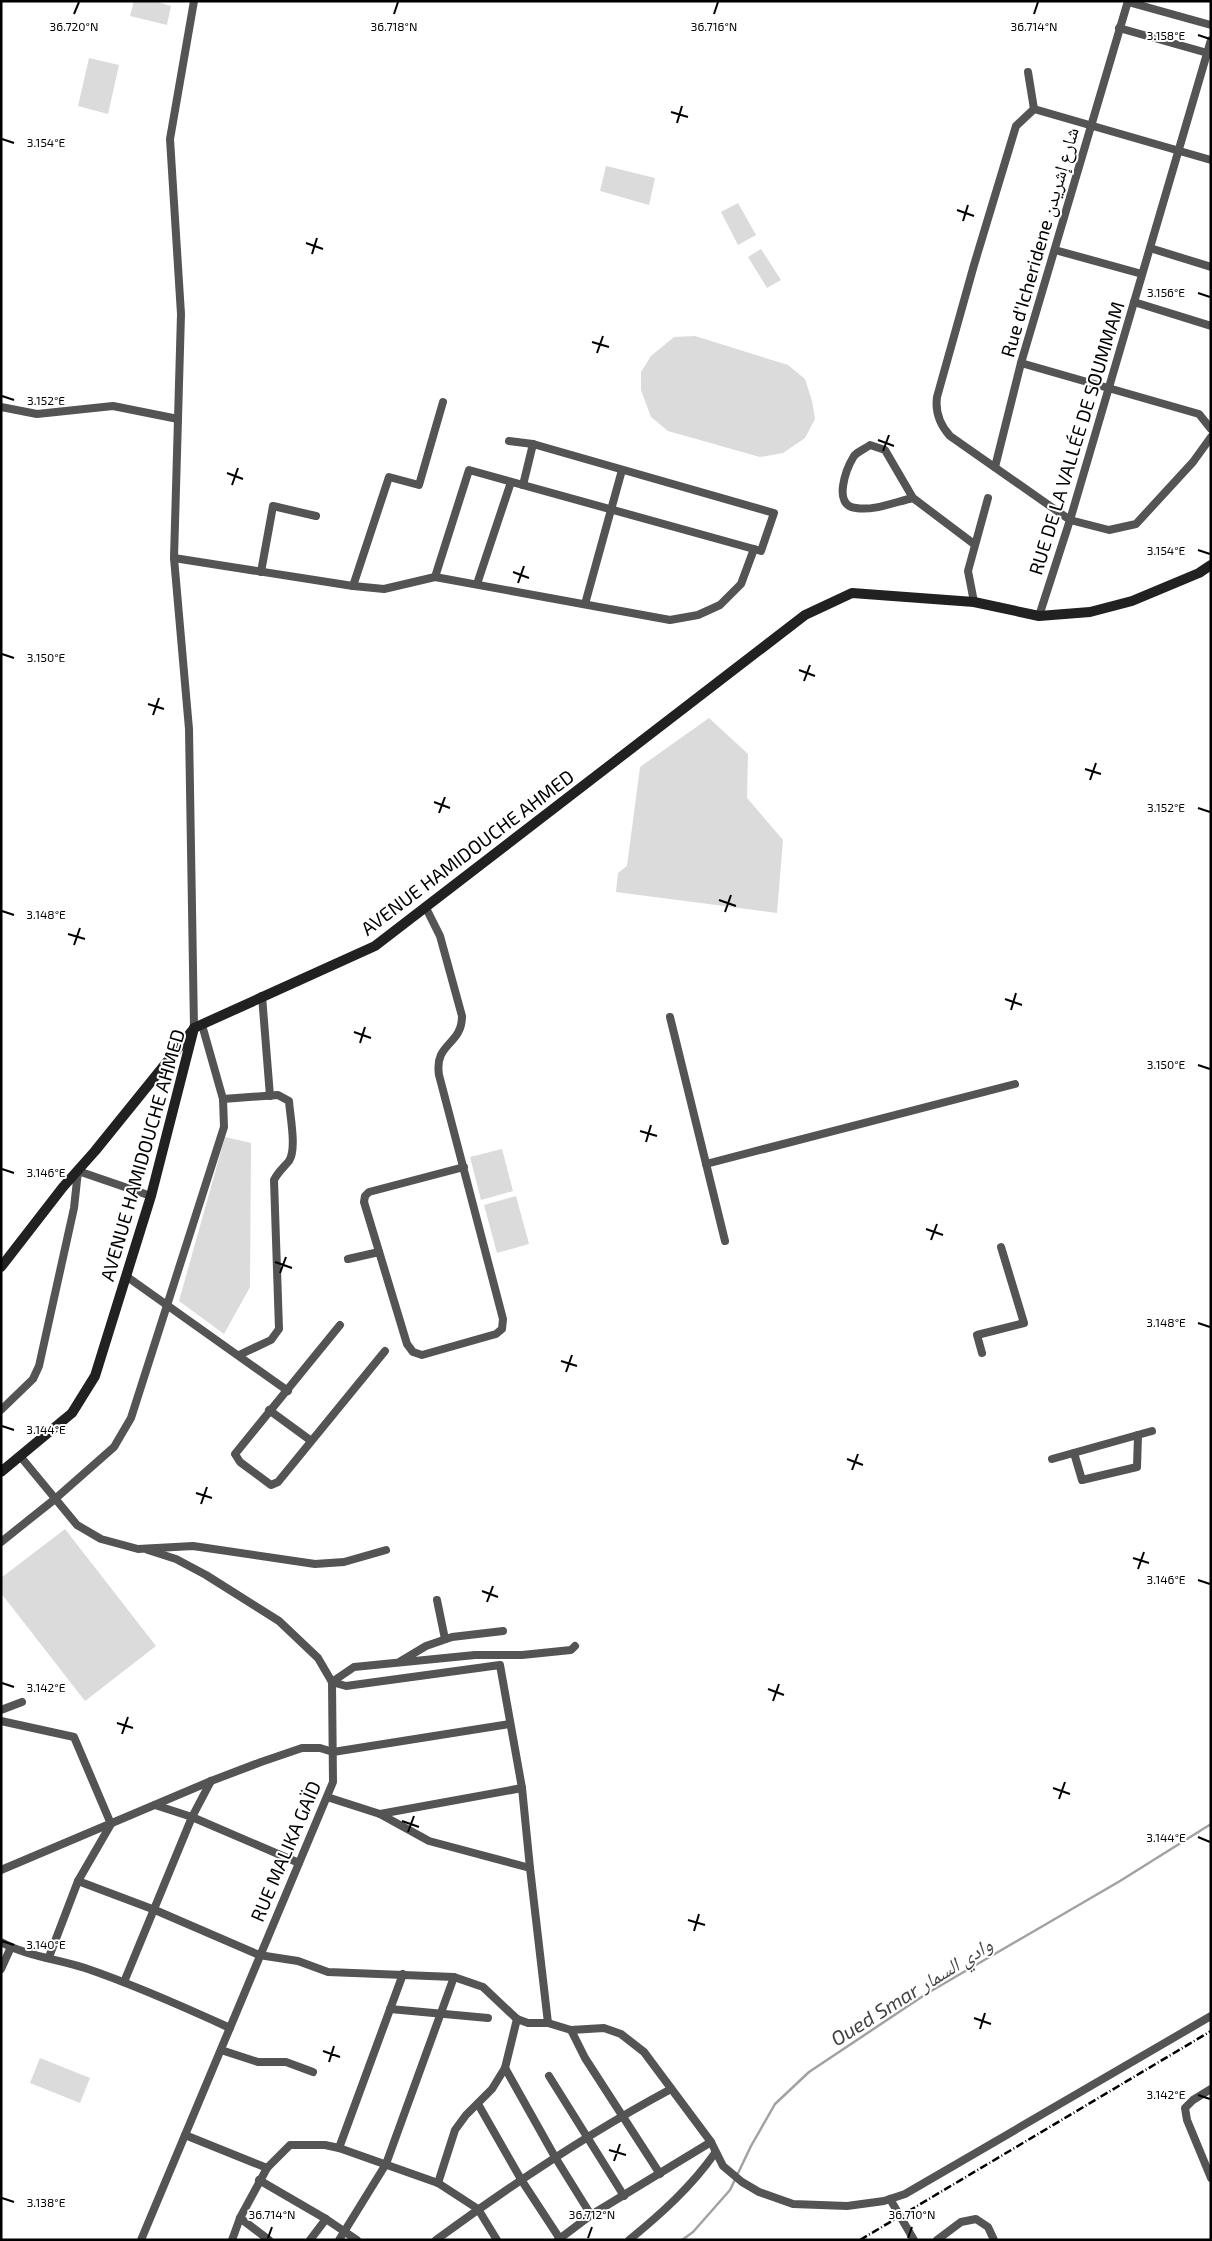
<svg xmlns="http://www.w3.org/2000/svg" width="1212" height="2241" viewBox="0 0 1212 2241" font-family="'Exo 2','Noto Naskh Arabic',sans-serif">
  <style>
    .green { fill: #dbdbdb }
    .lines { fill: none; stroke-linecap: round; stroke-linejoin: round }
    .stream { stroke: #a2a2a2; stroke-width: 2.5 }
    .street { stroke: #545454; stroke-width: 8 }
    .secondary { stroke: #212121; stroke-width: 10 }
    .rail { stroke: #000; stroke-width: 2.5; stroke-dasharray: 8 2.5 1 2.5; stroke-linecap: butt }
    .ticks { fill: none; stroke: #000; stroke-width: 2 }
    .labels { text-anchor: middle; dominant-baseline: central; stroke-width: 4; stroke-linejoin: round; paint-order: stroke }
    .street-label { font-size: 19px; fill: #000; stroke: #fff }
    .water-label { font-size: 20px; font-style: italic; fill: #434343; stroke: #fff }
    .ticks-label { font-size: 12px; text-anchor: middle; fill: #000; stroke: #fff; stroke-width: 4; stroke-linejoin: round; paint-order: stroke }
  </style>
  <rect width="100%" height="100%" fill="#fff"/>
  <g class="green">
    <path d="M134 1H155L171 6 167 25 130 16Z"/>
    <path d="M89 58 119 65 108 114 78 106Z"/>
    <path d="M606 166 655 178 649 205 600 191Z"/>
    <path d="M738 203 756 235 738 245 721 212Z"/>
    <path d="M761 249 781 280 767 288 748 257Z"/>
    <path d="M695 336 788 365 805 379 812 401 815 419 805 438 783 453 760 457 668 431 651 417 641 390V372L651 356 674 337Z"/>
    <path d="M709 718 748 754 747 798 783 840 777 913 616 892 618 873 627 866 640 767Z"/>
    <path d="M225 1137 251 1143 250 1287 224 1334 179 1301Z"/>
    <path d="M502 1149 513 1191 481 1200 470 1157Z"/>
    <path d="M516 1196 529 1244 497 1253 484 1205Z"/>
    <path d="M65 1529 156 1646 85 1701 1 1593V1578Z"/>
    <path d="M40 2058 90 2078 80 2103 30 2083Z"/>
  </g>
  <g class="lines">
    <path class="stream" d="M682 2240 693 2232 730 2190 751 2146 775 2104 809 2072 926 1994 1120 1881 1211 1824"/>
    <g class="street">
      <path d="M194 1 170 139 181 314 174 558 189 729 194 1028"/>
      <path d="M1128 2 1211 25"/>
      <path d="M1119 28 1211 54"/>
      <path d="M1028 72 1034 109"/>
      <path d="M1034 109 1016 126 974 265 937 397C935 412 940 425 950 436L1070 520 1109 530 1136 524 1193 462 1211 437"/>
      <path d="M1034 109 1211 160"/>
      <path d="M1150 248 1211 267"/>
      <path d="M1055 250 1142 274"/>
      <path d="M1134 302 1211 326"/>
      <path d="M1021 363 1199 414 1211 429"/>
      <path d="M1 407 37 414 113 406 178 419"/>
      <path d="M995 467 1021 363 1128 1"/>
      <path d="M523 485 533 444"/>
      <path d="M913 498C895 502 874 511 856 508 832 506 846 469 854 456 857 452 865 449 870 445L885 450 913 498 974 544"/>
      <path d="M174 558 353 586 384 589 435 577 670 620 698 615 720 605 741 584 754 549"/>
      <path d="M261 572 273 506 316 516"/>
      <path d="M435 577 469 470 761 551 774 513 533 444 509 441"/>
      <path d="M477 584 511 482"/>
      <path d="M353 586 389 477 419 485 443 402"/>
      <path d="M974 602 968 571 988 498"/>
      <path d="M585 604 622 470"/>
      <path d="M1039 616 1070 520 1211 40"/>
      <path d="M426 908 440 936 462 1016C462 1046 434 1042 439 1075L503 1319 502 1329 496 1334 422 1355 413 1352 407 1344 364 1202 365 1196 369 1192 464 1167"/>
      <path d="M262 996 270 1096"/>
      <path d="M670 1017 725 1241"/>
      <path d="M202 1025 223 1099"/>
      <path d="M706 1164 1015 1084"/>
      <path d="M348 1259 379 1252"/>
      <path d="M126 1276 288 1391"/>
      <path d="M340 1325 235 1454 240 1462 271 1485 278 1482 385 1351"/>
      <path d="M982 1353 977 1335 1024 1323 1001 1247"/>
      <path d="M1 1410 33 1379 39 1366 74 1208 78 1171 151 1196"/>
      <path d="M269 1410 310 1440"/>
      <path d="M1074 1453 1082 1480 1137 1467 1138 1435"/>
      <path d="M20 1456 77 1525 101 1539 138 1549 193 1546 315 1564 344 1562 386 1550"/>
      <path d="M1052 1459 1152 1431"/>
      <path d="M1 1542 55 1499 114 1447 131 1418 224 1127 223 1099 278 1095 289 1101C290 1116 297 1149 289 1161 283 1168 278 1172 274 1180L279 1329 271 1340 239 1355"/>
      <path d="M437 1600 445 1639"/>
      <path d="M401 1661 426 1646 452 1637 503 1631"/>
      <path d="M332 1682 354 1667 475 1655H522L571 1650 575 1646"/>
      <path d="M1 1710 22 1702"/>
      <path d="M1 1721 74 1737 111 1824 78 1881 49 1957"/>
      <path d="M327 1797 380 1814 429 1841 530 1868 522 1788 500 1665 346 1686 332 1682"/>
      <path d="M155 1805 192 1817 299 1863"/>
      <path d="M380 1814 522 1788"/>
      <path d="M530 1868 548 2023"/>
      <path d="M1 1870 211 1781 261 1762 302 1748H320L333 1752 510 1724"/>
      <path d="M78 1881 155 1910 259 1955 298 1961 328 1972 454 1977 483 1987 517 2019 528 2023H548L571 2030 585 2058 660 2174"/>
      <path d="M1 1942C26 1956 58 1959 85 1968 135 1985 182 2006 230 2028"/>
      <path d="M1 1969 11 1947"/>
      <path d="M124 1982 192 1817 211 1781"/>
      <path d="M390 2009 488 2018"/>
      <path d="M571 2030 604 2028 621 2034 644 2052 711 2142 723 2166 742 2182 759 2192 793 2204 847 2206 884 2201 905 2194 1211 2016"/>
      <path d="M221 2050 258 2062H286L313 2072"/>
      <path d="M505 2068 555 2157 591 2215"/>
      <path d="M549 2076 624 2196"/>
      <path d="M1211 2089 1193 2100 1185 2108 1187 2120 1211 2178"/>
      <path d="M478 2104 522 2181 560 2239"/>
      <path d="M185 2135 267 2168 290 2145H325L339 2148 438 2183 478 2209 497 2240"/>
      <path d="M339 2148 403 1974"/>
      <path d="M259 2180 326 2219 357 2240"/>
      <path d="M438 2183 455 2130 466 2115 492 2089 505 2068 517 2019"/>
      <path d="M890 2199 914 2240"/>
      <path d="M240 2218 269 2240"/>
      <path d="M141 2240 333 1782 332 1682 318 1658 279 1621 206 1575 176 1559 148 1550"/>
      <path d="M232 2240 240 2218 267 2168"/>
      <path d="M310 2240 326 2219"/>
      <path d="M339 2240 386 2164 454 1977"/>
      <path d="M436 2240C511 2185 589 2133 671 2089"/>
      <path d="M558 2240 591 2215 711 2142"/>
      <path d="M629 2240C661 2214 691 2187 715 2153"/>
      <path d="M937 2240 961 2222 976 2219 988 2227 994 2240"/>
    </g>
    <g class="secondary">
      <path d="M194 1028 375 946 805 615 852 593 974 602 1039 616 1090 612 1132 601 1199 573 1211 565"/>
      <path d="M1 1267 63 1187 95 1151 192 1031"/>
      <path d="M1 1472 72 1413 95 1376 151 1196 194 1028"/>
    </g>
    <path class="rail" d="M860 2240 1211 2031"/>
  </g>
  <path class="ticks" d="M74 14 79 2M394 14 398 2M714 14 718 2M1034 14 1038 2M1198 35 1210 39M671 112 688 117M677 123 682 106M2 139 14 143M957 210 974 216M963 221 968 205M306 243 323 249M312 254 317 238M1198 293 1210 297M592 342 609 347M597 353 603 336M2 396 14 400M878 440 894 446M883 451 889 435M227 473 243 479M232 485 238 468M1198 550 1210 554M513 572 529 578M518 583 524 566M2 654 14 658M799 670 815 676M804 681 810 665M148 704 164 709M153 715 159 698M1085 769 1101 774M1090 780 1096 763M434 802 450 808M1198 808 1210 812M439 813 445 797M719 900 736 906M2 911 14 915M725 912 731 895M68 934 85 939M74 945 80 928M1005 999 1022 1005M1011 1010 1016 993M354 1032 371 1038M360 1043 365 1027M1198 1065 1210 1069M640 1131 657 1136M646 1142 651 1125M2 1169 14 1173M926 1229 943 1235M931 1240 937 1224M275 1262 292 1268M280 1273 286 1257M1198 1323 1210 1327M561 1361 577 1366M566 1372 572 1355M2 1426 14 1430M847 1459 863 1465M852 1470 858 1454M196 1493 212 1498M201 1504 207 1487M1133 1558 1149 1563M1138 1569 1144 1552M1198 1580 1210 1584M482 1591 498 1597M487 1602 493 1586M2 1683 14 1687M768 1689 784 1695M773 1701 779 1684M117 1723 133 1728M122 1734 128 1717M1053 1788 1070 1794M1059 1799 1065 1782M402 1821 419 1827M408 1832 414 1816M1198 1837 1210 1842M688 1920 705 1925M694 1931 699 1914M2 1941 14 1945M974 2018 991 2024M980 2029 985 2013M323 2051 340 2057M329 2062 334 2046M1198 2095 1210 2099M609 2150 626 2155M614 2161 620 2144M2 2198 14 2202M268 2238 272 2227M588 2238 592 2227M908 2238 912 2227"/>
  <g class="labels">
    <g class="street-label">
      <text transform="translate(1039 242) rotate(-74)">Rue d'Icheridene شارع إشريدن</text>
      <text transform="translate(1076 438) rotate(-73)">RUE DE LA VALLÉE DE SOUMMAM</text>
      <text transform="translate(467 852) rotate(-37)">AVENUE HAMIDOUCHE AHMED</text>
      <text transform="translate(142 1155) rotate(-74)">AVENUE HAMIDOUCHE AHMED</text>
      <text transform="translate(285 1851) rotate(-67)">RUE MALIKA GAÏD</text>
    </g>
    <g class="water-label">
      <text transform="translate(911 1991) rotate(-32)">Oued Smar وادي السمار</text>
    </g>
  </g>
  <g class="ticks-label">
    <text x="74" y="31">36.720°N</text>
    <text x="394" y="31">36.718°N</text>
    <text x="714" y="31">36.716°N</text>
    <text x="1034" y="31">36.714°N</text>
    <text x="1166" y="40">3.158°E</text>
    <text x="46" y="147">3.154°E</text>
    <text x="1166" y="297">3.156°E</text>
    <text x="46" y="405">3.152°E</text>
    <text x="1166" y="555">3.154°E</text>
    <text x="46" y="662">3.150°E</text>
    <text x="1166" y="812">3.152°E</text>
    <text x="46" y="919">3.148°E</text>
    <text x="1166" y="1069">3.150°E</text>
    <text x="46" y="1177">3.146°E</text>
    <text x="1166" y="1327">3.148°E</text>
    <text x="46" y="1434">3.144°E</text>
    <text x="1166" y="1584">3.146°E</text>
    <text x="46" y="1692">3.142°E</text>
    <text x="1166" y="1842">3.144°E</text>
    <text x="46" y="1949">3.140°E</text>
    <text x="1166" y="2099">3.142°E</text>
    <text x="46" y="2207">3.138°E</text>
    <text x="272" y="2219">36.714°N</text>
    <text x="592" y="2219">36.712°N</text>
    <text x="912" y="2219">36.710°N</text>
  </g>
  <rect width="1212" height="2241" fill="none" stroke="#000000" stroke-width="5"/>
</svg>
